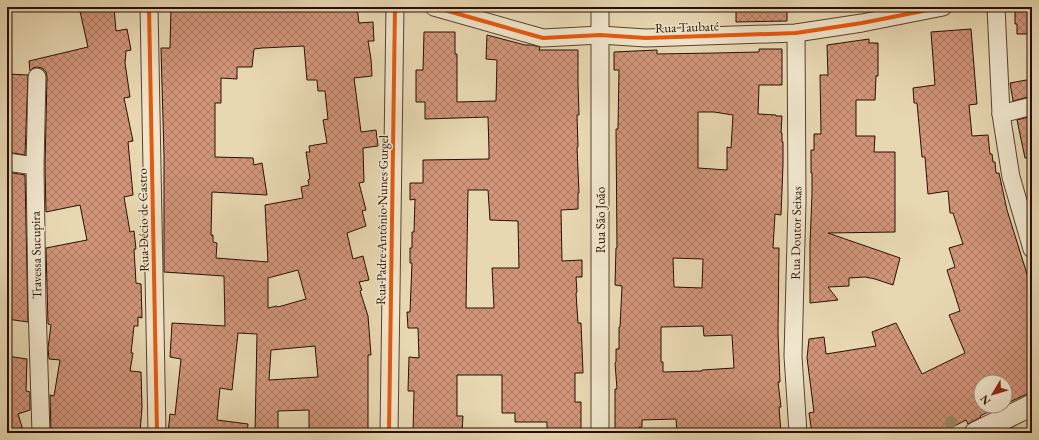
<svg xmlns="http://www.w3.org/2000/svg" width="1039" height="440" viewBox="0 0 1039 440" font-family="'EB Garamond',serif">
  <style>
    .building { fill: url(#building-cross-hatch); stroke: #290e00; fill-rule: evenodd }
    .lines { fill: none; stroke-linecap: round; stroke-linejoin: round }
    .minor-casing { stroke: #59402c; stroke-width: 19 }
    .tertiary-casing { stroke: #59402c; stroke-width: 23 }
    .minor { stroke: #f0e6cd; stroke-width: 17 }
    .tertiary { stroke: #f0e6cd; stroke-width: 21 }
    .cycleway-casing { stroke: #f0e6cd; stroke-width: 6 }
    .cycleway { stroke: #e8590c; stroke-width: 4 }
    .tree { fill: #9a8b6b }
    .labels { text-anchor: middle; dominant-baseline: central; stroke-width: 3; stroke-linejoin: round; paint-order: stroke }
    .street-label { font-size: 13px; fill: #290e00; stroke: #f0e6cd }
  </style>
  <defs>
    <pattern id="building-cross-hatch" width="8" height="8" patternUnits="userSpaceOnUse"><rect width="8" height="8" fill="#d1957a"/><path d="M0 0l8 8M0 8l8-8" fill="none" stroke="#aa7862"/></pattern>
  </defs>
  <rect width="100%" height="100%" fill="#e8d8b2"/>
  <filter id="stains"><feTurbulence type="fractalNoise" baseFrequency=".005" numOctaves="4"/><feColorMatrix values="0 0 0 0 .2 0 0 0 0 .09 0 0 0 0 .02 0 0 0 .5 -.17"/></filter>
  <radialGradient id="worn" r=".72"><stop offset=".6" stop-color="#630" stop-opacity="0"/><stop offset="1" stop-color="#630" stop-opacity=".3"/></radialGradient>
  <g class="building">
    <path d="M79 7H114L116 31 127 29 131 50 126 51 125 63 130 97 124 98 133 141 128 142 133 195 124 197 130 232 134 231 136 249H134L136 283 141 284 142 318 138 317V326H134L131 353H133L130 371 141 372 142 407 140 433H52V431H51L50 395 54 396 60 360 49 359 48 348 51 325 48 324 46 248 87 240 80 205 46 212 45 166 47 77 46 72 42 68 37 67 33 68 30 71 29 61 88 47Z"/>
    <path d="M171 7H357L359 23 373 22 374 41H368L371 59 372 76 354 78 361 132 376 130 378 146 363 148 364 182 359 183 366 210 362 211 366 226 347 233 353 259 363 256 369 280 359 282 362 290 360 291 368 316 371 355H368V433H317V429L309 430V410L278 411V431H275V433H255L257 334 238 333 232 390 220 388 217 420 248 424 247 433H168L170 414 175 415 181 359 170 357 172 323 225 326 224 276 164 272V155L161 48H170ZM304 46 307 80H317L318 91H325L328 119 323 120 327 143 309 146 310 152H306L310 179 308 180 309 185 301 187 303 198 265 205 268 262 216 258 217 243 213 242V235H211L212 192 267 195 262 163 254 165 253 158 215 157V103H221V78L237 79V67H252L254 49 262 48ZM298 270 306 299 278 307 277 306 268 308V278ZM315 346 318 377 269 380 271 350Z"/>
    <path d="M736 7H787V21L736 22Z"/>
    <path d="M1015 7H1032V34H1017V24H1015Z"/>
    <path d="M971 29 977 104 969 105 972 136 988 135 990 154H992L993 162H995L996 173H999L1007 210 1032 290V393L1027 394 1005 404V382H981V406H1000L980 416 981 417 968 424 966 420 941 433H812L809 413 814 412 807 358 809 339 824 337 826 354 876 346 872 332 896 323 922 374 965 353 949 315 960 311 947 270 955 267 949 248 963 244 953 213H950L948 191 928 194 925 157H922L917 103H914L913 88 935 85 931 32Z"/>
    <path d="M424 32H455V54H457V102L496 101 497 60 486 59 487 35 525 45H532L540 47 539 50H578V84L579 115H577L578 147H577L579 193H578V209L561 210 562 261 582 260V277H576L577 292 576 293 578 323H581L583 373H575V402H581V433H547V422H515V413H502V375H457V416H463L462 433H413L414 391H408L409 357 419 358 418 328H408L407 312H410L412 263H410V248H412V232H414L415 199 410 200V183H423V160L489 159V150L488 117 425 119V102H416V70H423ZM468 190H488L490 220 518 221 519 268H492L494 308H466Z"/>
    <path d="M869 39V43H878V76H876L875 100H856V136H875L874 152H895V232L828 233 900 258 893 285 875 279 865 277 849 278V286L828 287 838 300 810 303V244L812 194V173H811V150H814V134H821L820 75H828L827 45Z"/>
    <path d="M759 49H782V85H759L758 114 776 115V116H782L781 133H782V142H783V165L781 215 775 214 773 248H779L778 333 780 382H778L781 407H779L781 433H677L676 419 642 420V427H639V433H615V389H617L615 363 616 362V349H619V327H620L622 286 615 285 616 248H617L616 129H618L619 70H614V52L657 50V54L715 53 759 52ZM698 112H714L733 115 731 148 727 147V170L698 168ZM673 258 703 259 702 288 674 287ZM703 326 704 336 732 335 734 368 702 370V371L663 372V362H661V327Z"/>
    <path d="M7 74 28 75 25 155 7 152Z"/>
    <path d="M1032 79V96L1013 101 1010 83Z"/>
    <path d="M1032 116V158H1025L1017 120Z"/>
    <path d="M7 172 25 175 28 322 7 319Z"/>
    <path d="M7 356 27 359 26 391 30 392V410L18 414 23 430 14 433H7Z"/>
  </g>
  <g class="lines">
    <g class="minor-casing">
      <g id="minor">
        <path d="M149 7 157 433"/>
        <path d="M434 7 543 38 600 35 646 38 796 33 862 23 943 7"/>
        <path d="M996 7 1001 114 1011 177 1032 249"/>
        <path d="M796 33 797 202 793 356 798 433"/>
        <path d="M37 77 35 166 37 305 41 433"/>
        <path d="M1001 114 1032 106"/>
        <path d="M7 162 35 166"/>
        <path d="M389 433 395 7"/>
        <path d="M600 433V7"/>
      </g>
    </g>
    <g class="tertiary-casing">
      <path id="tertiary" d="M975 433 1032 405"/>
    </g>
    <use href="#minor" class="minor"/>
    <use href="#tertiary" class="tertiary"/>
    <g class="cycleway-casing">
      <g id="cycleway">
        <path d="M149 7 157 433"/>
        <path d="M434 7 543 38 600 35 646 38 796 33 862 23 943 7"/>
        <path d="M389 433 395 7"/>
      </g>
    </g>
    <use href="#cycleway" class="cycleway"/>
  </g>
  <circle class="tree" cx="951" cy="422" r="6"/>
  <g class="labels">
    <g class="street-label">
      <text transform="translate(687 27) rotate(-2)">Rua Taubaté</text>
      <text transform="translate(143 220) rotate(-91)">Rua Décio de Castro</text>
      <text transform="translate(382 220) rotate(-89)">Rua Padre Antônio Nunes Gurgel</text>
      <text transform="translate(600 220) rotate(-90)">Rua São João</text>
      <text transform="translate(796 233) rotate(-89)">Rua Doutor Seixas</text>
      <text transform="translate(36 255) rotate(-91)">Travessa Sucupira</text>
    </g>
  </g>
  <rect width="1039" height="440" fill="none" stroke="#e8d8b2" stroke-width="24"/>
  <rect x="8" y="8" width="1023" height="424" fill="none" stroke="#290e00" stroke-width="2"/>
  <rect x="12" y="12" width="1015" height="416" fill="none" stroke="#290e00"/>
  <g transform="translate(993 394) rotate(232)"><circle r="19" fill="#f0e6cd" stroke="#a0907b"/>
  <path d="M0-3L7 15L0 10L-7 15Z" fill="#8f2418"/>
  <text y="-6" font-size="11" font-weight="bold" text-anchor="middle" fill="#290e00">N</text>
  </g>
  <rect width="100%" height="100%" filter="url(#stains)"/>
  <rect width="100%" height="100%" fill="url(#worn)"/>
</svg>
